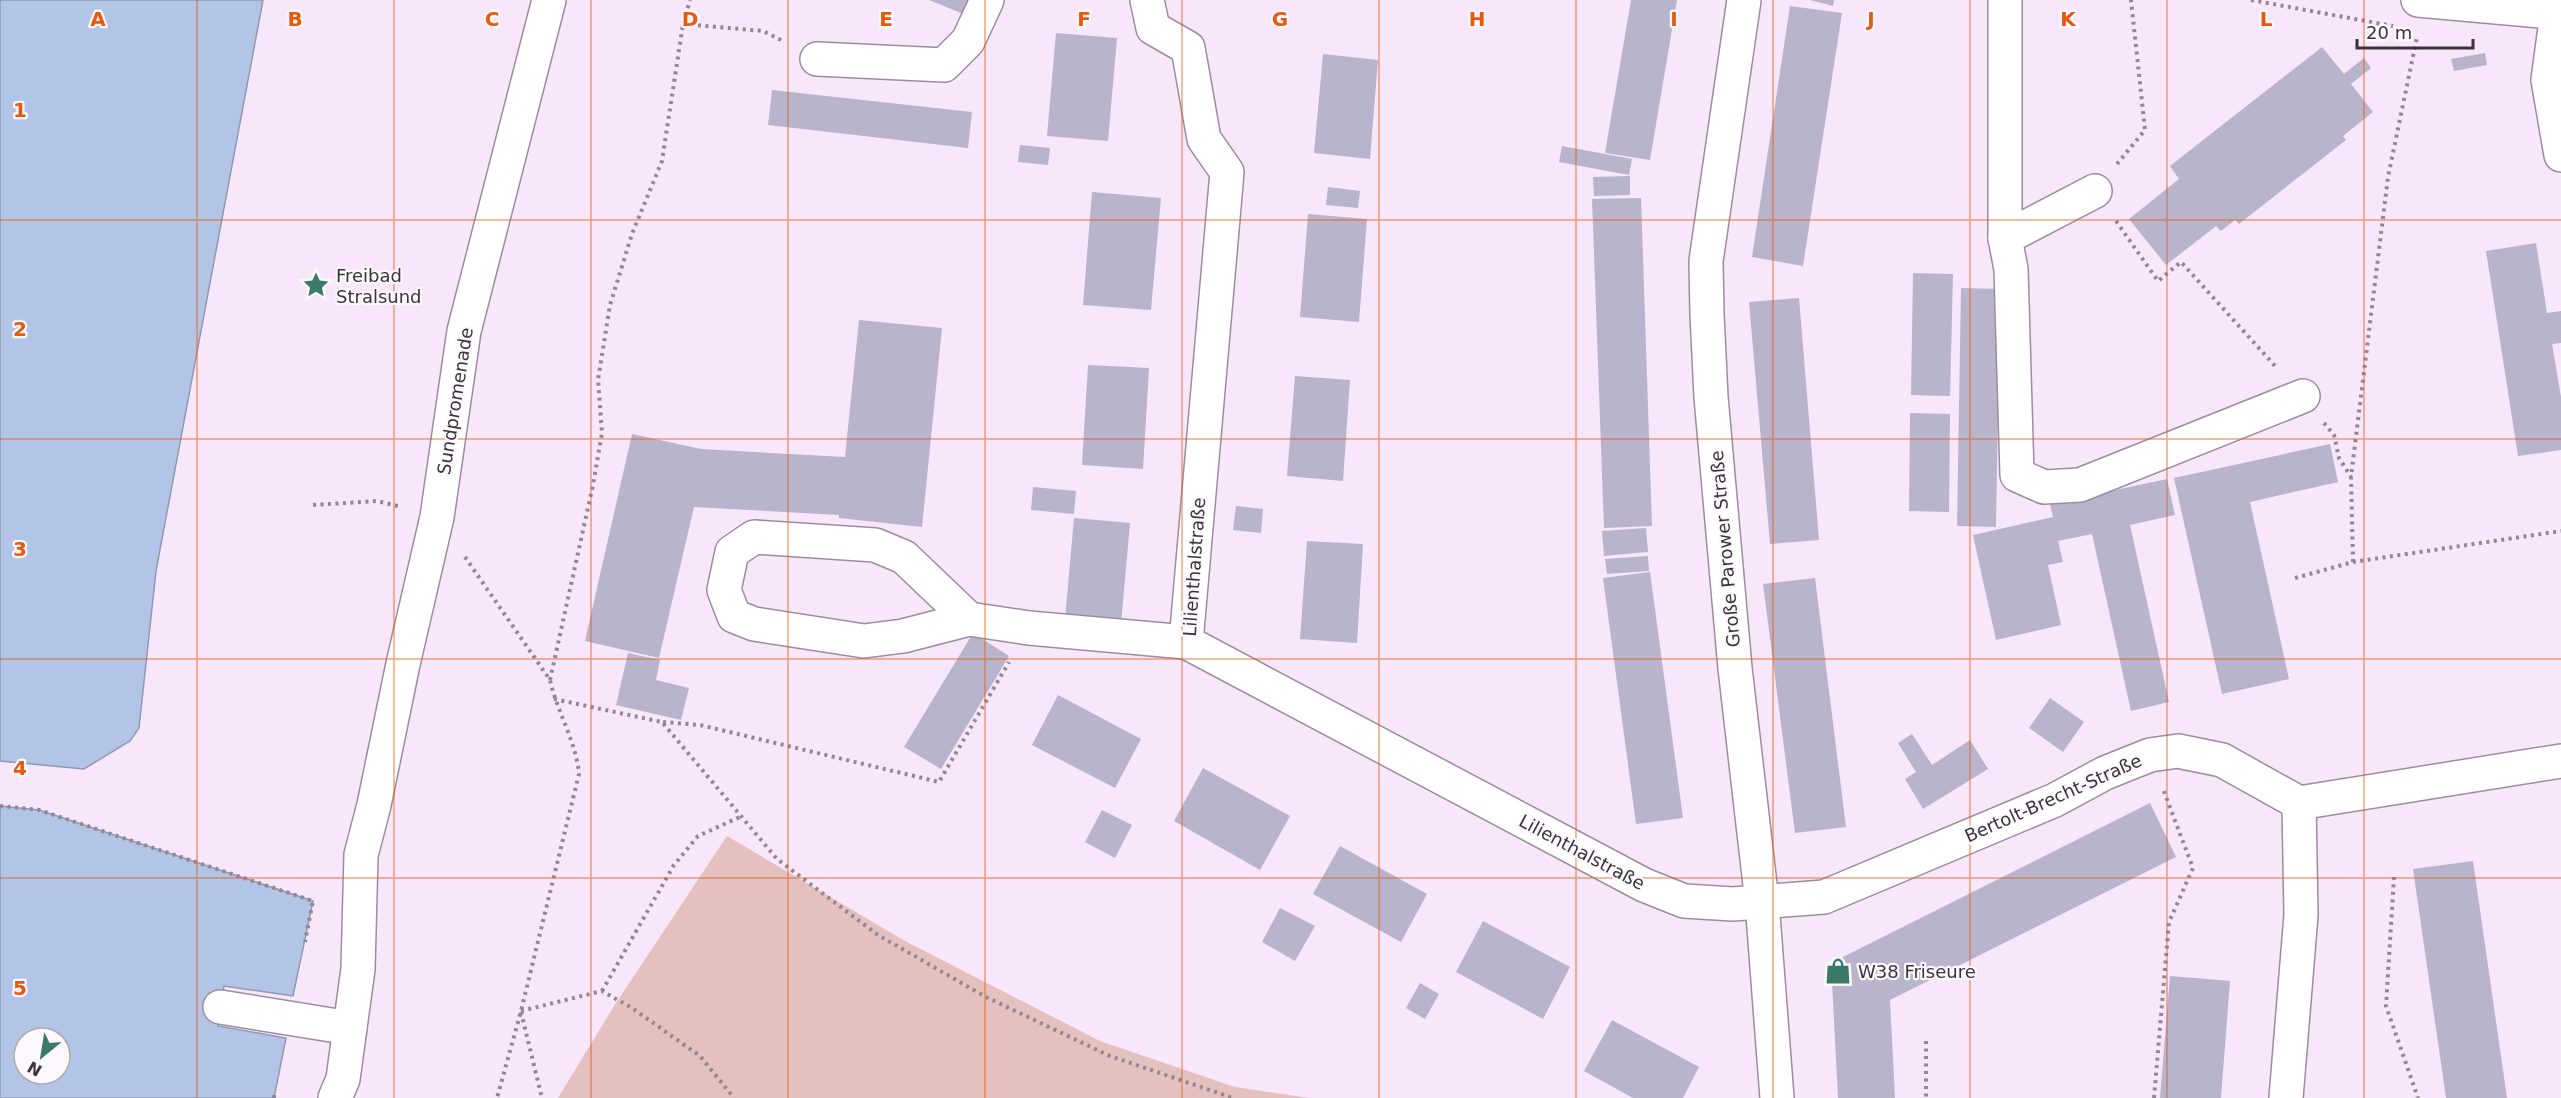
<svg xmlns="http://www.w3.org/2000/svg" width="2561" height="1098" viewBox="0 0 2561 1098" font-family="'DejaVu Sans',sans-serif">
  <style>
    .green { fill: #e4c1be }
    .water { fill: #b2c5e6; stroke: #8e99b3; stroke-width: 1.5; fill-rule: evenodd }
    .building { fill: #b8b4cc }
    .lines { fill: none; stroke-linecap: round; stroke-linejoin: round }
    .minor-casing { stroke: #9d8c9f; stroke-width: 36 }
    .path { stroke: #938794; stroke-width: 4; stroke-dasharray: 3 4.5; stroke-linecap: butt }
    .minor { stroke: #fff; stroke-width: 33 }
    .grid { fill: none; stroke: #e8590c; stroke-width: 1.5; stroke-opacity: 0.55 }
    .labels { text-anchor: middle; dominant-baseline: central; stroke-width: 4.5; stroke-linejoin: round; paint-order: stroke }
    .poi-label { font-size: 18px; fill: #3a333b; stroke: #fcf8fd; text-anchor: start }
    .street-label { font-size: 18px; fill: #3a333b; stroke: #fcf8fd }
    .grid-label { font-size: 20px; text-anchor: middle; font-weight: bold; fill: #e8590c; stroke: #fcf8fd; stroke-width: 4.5; stroke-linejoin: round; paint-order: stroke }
  </style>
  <rect width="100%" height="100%" fill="#f8e6fa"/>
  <path class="green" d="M727 836 905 941 1100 1041 1235 1087 1310 1098H558L614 1006Z"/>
  <g class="water">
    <path d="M0 0H263L156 571 139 728 130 741 84 769 0 761Z"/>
    <path d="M0 806 39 810 313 901 293 996 224 986 218 1026 286 1038 274 1098H0ZM24 1038H60V1074H24Z"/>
  </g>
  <g class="building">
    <path d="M929 0H980L973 18Z"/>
    <path d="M1631 0H1677L1650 160 1605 153Z"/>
    <path d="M1810 0H1834L1833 6Z"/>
    <path d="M1790 6 1842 13 1803 266 1752 257Z"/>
    <path d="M1056 33 1117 38 1108 141 1047 136Z"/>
    <path d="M2322 47 2344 74 2364 58 2371 68 2351 84 2373 112 2343 136 2346 140 2239 224 2235 220 2221 231 2216 226 2166 265 2129 219 2179 179 2170 166Z"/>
    <path d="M2485 53 2487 65 2454 71 2451 59Z"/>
    <path d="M1323 54 1378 60 1370 159 1314 153Z"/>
    <path d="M772 90 972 112 968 148 768 125Z"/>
    <path d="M1020 145 1050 148 1048 165 1018 162Z"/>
    <path d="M1562 146 1632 159 1629 175 1559 162Z"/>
    <path d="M1630 176V195L1594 196 1593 177Z"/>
    <path d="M1328 187 1360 191 1358 208 1326 205Z"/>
    <path d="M1092 192 1161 198 1151 310 1083 305Z"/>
    <path d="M1641 198 1652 526 1604 528 1592 199Z"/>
    <path d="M1308 214 1367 219 1359 322 1300 317Z"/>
    <path d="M2536 243 2547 313 2561 311V343L2552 344 2561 397V450L2518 456 2486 251Z"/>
    <path d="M1913 273 1953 274 1950 396 1911 395Z"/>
    <path d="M1961 288 2000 289 1996 527 1957 526Z"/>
    <path d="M1799 298 1819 540 1770 544 1749 302Z"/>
    <path d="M859 320 942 328 922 527 839 518V515L694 507 659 658 585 641 632 434 701 449 845 457Z"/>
    <path d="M1088 365 1149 368 1143 469 1082 465Z"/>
    <path d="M1295 376 1350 380 1343 481 1287 476Z"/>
    <path d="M1910 413 1950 414 1949 512 1909 511Z"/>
    <path d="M2330 444 2338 482 2250 502 2289 679 2222 694 2174 478Z"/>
    <path d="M2167 479 2175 515 2130 525 2169 702 2131 711 2092 534 2058 541 2063 562 2048 565 2061 625 1996 640 1973 535 2053 517 2050 504Z"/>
    <path d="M1033 487 1076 491 1074 514 1031 510Z"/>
    <path d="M1236 506 1263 509 1261 533 1233 530Z"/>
    <path d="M1074 518 1130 523 1121 624 1065 619Z"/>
    <path d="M1646 528 1648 552 1604 556 1602 531Z"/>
    <path d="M1307 541 1363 544 1357 643 1300 639Z"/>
    <path d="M1648 556 1649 571 1607 574 1605 559Z"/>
    <path d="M1650 572 1683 818 1636 824 1603 578Z"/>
    <path d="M1815 578 1846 827 1795 833 1763 584Z"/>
    <path d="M973 633 1009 656 941 769 904 747Z"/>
    <path d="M628 653 660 660 656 680 689 688 681 720 616 705Z"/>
    <path d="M1058 695 1141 739 1115 788 1032 745Z"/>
    <path d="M2050 698 2084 722 2063 752 2029 728Z"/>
    <path d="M1912 734 1932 765 1970 740 1988 769 1923 809 1905 779 1916 772 1898 743Z"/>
    <path d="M1203 768 1290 816 1260 870 1174 821Z"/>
    <path d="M2150 803 2176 857 1890 1000 1895 1098H1838L1831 963Z"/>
    <path d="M1102 810 1132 825 1115 858 1085 842Z"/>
    <path d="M1340 846 1427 894 1401 942 1313 894Z"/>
    <path d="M2473 861 2507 1098H2446L2413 869Z"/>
    <path d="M1280 908 1315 926 1295 961 1262 942Z"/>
    <path d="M1483 921 1570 967 1543 1019 1456 972Z"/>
    <path d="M2170 976 2230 981 2221 1098H2160Z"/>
    <path d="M1420 983 1439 994 1425 1019 1406 1008Z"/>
    <path d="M1612 1020 1699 1067 1683 1098H1633L1584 1071Z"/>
  </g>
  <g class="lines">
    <g class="minor-casing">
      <g id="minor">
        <path d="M1147 0 1153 28 1188 48 1204 139 1227 172 1186 642 1644 885 1684 901 1733 904 1824 897 2055 800 2105 773 2150 755 2178 751 2222 760 2299 803 2301 915 2286 1098"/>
        <path d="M1744 0 1706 261 1707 314 1711 397 1735 668 1762 902 1777 1098"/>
        <path d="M2005 0V238L2011 269 2017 475 2044 487 2080 485 2303 396"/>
        <path d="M2418 0 2561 13"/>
        <path d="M2557 13 2548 80 2561 155"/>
        <path d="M817 59 944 65 968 41 987 0"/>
        <path d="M2005 238 2095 191"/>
        <path d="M969 619 903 636 864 641 754 624 734 616 724 590 732 552 754 537 875 545 904 557 969 619 1029 628 1186 642"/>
        <path d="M2299 803 2561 761"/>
        <path d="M220 1007 350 1028"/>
        <path d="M335 1098 343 1079 358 969 361 855 374 805 403 664 437 517 464 331 549 0"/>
      </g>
    </g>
    <g class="path">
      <path d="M2251 0 2393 26"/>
      <path d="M683 24 763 31 785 42"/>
      <path d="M2117 164 2145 130 2131 0"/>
      <path d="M2116 221 2158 281 2181 262 2276 367"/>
      <path d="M2324 423 2334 435 2339 458 2351 477"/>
      <path d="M313 505 377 501 402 507"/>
      <path d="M465 557 550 680C557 712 576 741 579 774L521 1011 497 1098"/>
      <path d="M2353 562 2351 477 2388 177 2417 37"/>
      <path d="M2295 578 2353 562 2561 531"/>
      <path d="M550 680 593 485 602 433 598 380 610 305 632 234 662 161 683 24 690 0"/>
      <path d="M554 699 662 722 777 859 878 935 986 997 1110 1056 1233 1098"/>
      <path d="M663 722 700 725 939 782 1009 662"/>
      <path d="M0 806 39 810 313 901 305 942"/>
      <path d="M2394 877 2386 1006 2418 1098"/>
      <path d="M602 991 674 865 698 836 740 817"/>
      <path d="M521 1011 602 991 632 1008 700 1056 734 1098"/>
      <path d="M521 1012 542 1098"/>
      <path d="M1926 1041V1098"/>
      <path d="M274 1098V1095"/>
      <path d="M2154 1098 2169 922 2193 868 2163 789"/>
    </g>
    <use href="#minor" class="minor"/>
  </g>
  <path class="grid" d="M197 0V1098M394 0V1098M591 0V1098M788 0V1098M985 0V1098M1182 0V1098M1379 0V1098M1576 0V1098M1773 0V1098M1970 0V1098M2167 0V1098M2364 0V1098M0 220H2561M0 439H2561M0 659H2561M0 878H2561"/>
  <defs>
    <g id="sight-bare" transform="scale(2.07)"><path d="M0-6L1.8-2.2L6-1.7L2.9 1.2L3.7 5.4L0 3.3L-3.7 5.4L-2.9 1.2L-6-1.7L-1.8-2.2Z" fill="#3b7a68" stroke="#fcf8fd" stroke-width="2.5" paint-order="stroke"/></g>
    <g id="shop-bare" transform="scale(2.07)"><path d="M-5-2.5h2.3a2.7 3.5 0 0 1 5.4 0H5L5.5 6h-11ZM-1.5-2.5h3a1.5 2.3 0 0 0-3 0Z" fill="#3b7a68" stroke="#fcf8fd" stroke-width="2.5" paint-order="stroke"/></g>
  </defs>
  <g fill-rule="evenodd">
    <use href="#sight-bare" x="316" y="285"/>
    <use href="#shop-bare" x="1838" y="971"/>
  </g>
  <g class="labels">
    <g class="poi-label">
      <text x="336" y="275">Freibad<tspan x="336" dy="21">Stralsund</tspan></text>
      <text x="1858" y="971">W38 Friseure</text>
    </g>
    <g class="street-label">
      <text transform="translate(455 401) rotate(-81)">Sundpromenade</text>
      <text transform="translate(1725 549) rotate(-95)">Große Parower Straße</text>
      <text transform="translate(1194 567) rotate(-86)">Lilienthalstraße</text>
      <text transform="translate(2053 798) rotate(-24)">Bertolt-Brecht-Straße</text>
      <text transform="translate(1582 852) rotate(28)">Lilienthalstraße</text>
    </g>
  </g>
  <g class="grid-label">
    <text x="98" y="26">A</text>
    <text x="295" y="26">B</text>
    <text x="492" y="26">C</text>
    <text x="690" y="26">D</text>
    <text x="886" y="26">E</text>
    <text x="1084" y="26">F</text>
    <text x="1280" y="26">G</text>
    <text x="1477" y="26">H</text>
    <text x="1674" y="26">I</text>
    <text x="1871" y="26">J</text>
    <text x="2068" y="26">K</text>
    <text x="2266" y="26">L</text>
    <text x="20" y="117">1</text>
    <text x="20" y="336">2</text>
    <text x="20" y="556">3</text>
    <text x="20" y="775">4</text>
    <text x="20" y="995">5</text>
  </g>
  <g transform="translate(42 1056) rotate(210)"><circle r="28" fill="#fcf8fd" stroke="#aea9af" stroke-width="1.5"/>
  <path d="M0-4.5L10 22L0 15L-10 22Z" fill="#3b7a68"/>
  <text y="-9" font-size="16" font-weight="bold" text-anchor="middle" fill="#3a333b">N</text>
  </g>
  <path d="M2357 39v9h116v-9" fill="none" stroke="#3a333b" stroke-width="3"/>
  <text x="2366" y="39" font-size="18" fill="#3a333b" stroke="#fcf8fd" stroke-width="4.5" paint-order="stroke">20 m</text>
</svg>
